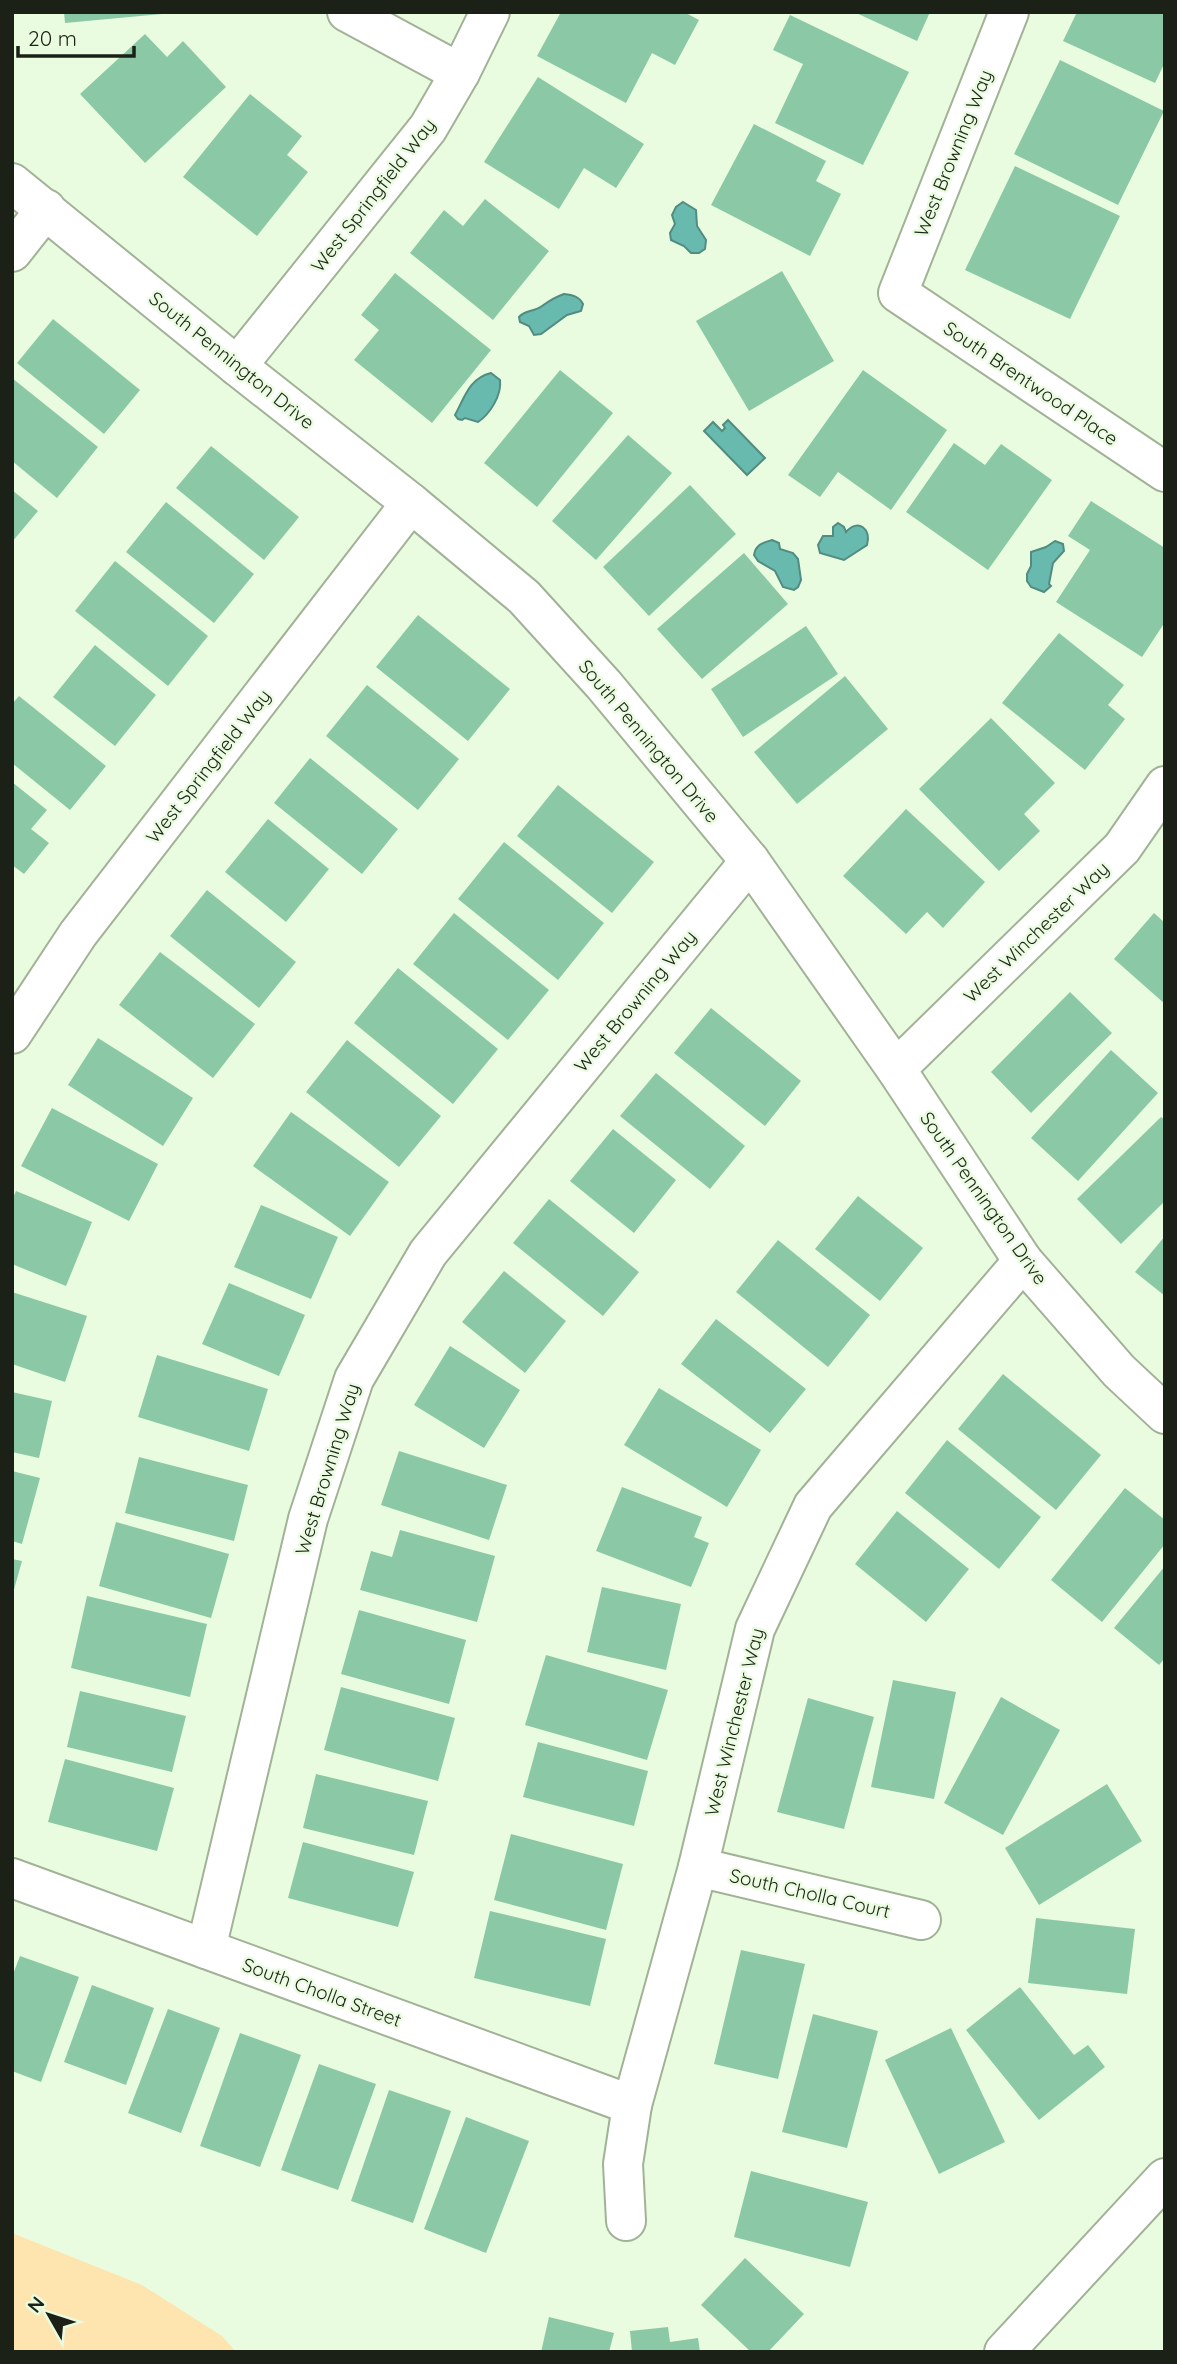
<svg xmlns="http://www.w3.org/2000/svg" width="1177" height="2364" viewBox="0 0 1177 2364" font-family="Quicksand,sans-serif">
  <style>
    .green { fill: #fee4ae }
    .water { fill: #69baae; stroke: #528c81; stroke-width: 2 }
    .building { fill: #8bc9a6 }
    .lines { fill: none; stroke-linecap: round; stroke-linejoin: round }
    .minor-casing { stroke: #a1b297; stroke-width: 42 }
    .highway-casing { stroke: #a1b297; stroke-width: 42 }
    .minor { stroke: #fff; stroke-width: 38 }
    .highway { stroke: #fff; stroke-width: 38 }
    .labels { text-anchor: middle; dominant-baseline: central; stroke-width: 5; stroke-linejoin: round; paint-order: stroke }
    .street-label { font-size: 19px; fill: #1b2117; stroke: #eafce0 }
  </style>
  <rect width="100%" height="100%" fill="#eafce0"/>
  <path class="green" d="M12 2233 142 2285 222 2336 236 2352H12Z"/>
  <g class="water">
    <path d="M683 202 696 210 697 226 706 240 705 249 699 253H691L684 246 671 240 670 233 675 224 672 215 676 207Z"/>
    <path d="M564 294C572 295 579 296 583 304L581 311 567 315 541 334 534 335 529 326 520 322 519 317C525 310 534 312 542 306 549 301 555 297 564 294Z"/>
    <path d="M491 373 500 380C502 395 490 414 478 422L465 418 462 420 458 419 455 415C464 399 469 378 491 373Z"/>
    <path d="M728 420 765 458 747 475 704 431 713 422 722 431 725 428 723 425Z"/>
    <path d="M838 523 844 527 846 532C858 518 872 529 867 545L844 560 820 553 818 545 823 536H833V527Z"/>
    <path d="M772 540 779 543 780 549 793 553 798 559 801 580 798 587 794 590 783 587 775 571 758 561 754 555C756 544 763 543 772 540Z"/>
    <path d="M1055 541 1063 544 1064 551 1053 563 1049 584 1051 586 1044 592 1031 587 1027 581V574L1031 566V552L1046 547Z"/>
  </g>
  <g class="building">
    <path d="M64 12H162V14L65 23Z"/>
    <path d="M561 12H684L699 20 675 65 652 53 626 103 537 56Z"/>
    <path d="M854 12H930L917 41Z"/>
    <path d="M1077 12H1165V62L1155 83 1063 41Z"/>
    <path d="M790 15 909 72 863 165 775 123 803 64 773 50Z"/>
    <path d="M145 34 167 57 183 41 226 87 145 163 80 94Z"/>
    <path d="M1060 60 1164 111 1118 205 1014 154Z"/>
    <path d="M538 77 644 144 616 188 584 168 559 209 484 162Z"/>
    <path d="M250 94 302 136 287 155 308 172 257 236 183 177Z"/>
    <path d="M754 124 826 161 816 181 841 194 810 256 711 205Z"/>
    <path d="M1015 166 1120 216 1070 319 965 270Z"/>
    <path d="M485 199 549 251 493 320 410 253 444 210 463 226Z"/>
    <path d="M782 271 834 361 749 411 696 321Z"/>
    <path d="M395 273 491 350 432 423 354 360 379 330 361 315Z"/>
    <path d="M53 319 140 390 104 434 17 363Z"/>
    <path d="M560 370 613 413 537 507 484 463Z"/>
    <path d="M863 370 947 430 891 510 838 472 820 497 788 475Z"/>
    <path d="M12 378 98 447 57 498 12 461Z"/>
    <path d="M628 435 672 473 596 560 552 521Z"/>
    <path d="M954 443 985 465 1001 444 1052 480 988 570 906 512Z"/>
    <path d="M211 446 299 517 264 560 176 488Z"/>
    <path d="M690 485 736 534 649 616 603 567Z"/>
    <path d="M12 490 38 511 12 542Z"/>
    <path d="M1091 501 1165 548V622L1142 657 1056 602 1090 550 1068 536Z"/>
    <path d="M166 502 254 574 214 623 126 552Z"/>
    <path d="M744 553 788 604 702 679 657 629Z"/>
    <path d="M115 561 208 636 168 686 75 611Z"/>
    <path d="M418 615 510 689 468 741 376 667Z"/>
    <path d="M806 626 838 674 743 737 711 689Z"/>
    <path d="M1059 633 1124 685 1108 705 1125 719 1085 770 1002 703Z"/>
    <path d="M95 645 156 695 115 746 53 697Z"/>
    <path d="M845 676 888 729 797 804 754 752Z"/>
    <path d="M367 685 459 759 418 810 326 736Z"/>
    <path d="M19 696 106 766 70 810 12 763V704Z"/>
    <path d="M991 718 1055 783 1024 814 1040 831 999 871 919 789Z"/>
    <path d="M310 758 398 829 362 874 274 803Z"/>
    <path d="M12 782 47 810 31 829 49 843 24 874 12 865Z"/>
    <path d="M558 785 654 862 612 913 517 836Z"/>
    <path d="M906 809 985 882 943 928 927 912 906 934 843 876Z"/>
    <path d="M268 819 329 869 286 922 225 872Z"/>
    <path d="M504 842 604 923 558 980 458 899Z"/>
    <path d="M207 890 296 962 259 1008 170 936Z"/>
    <path d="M454 913 549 990 508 1040 413 964Z"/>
    <path d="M1154 913 1165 923V1004L1114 959Z"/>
    <path d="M160 952 255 1024 213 1078 119 1005Z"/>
    <path d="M398 968 498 1049 453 1104 354 1023Z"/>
    <path d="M1070 992 1112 1033 1031 1113 991 1072Z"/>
    <path d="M711 1008 801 1081 765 1126 674 1053Z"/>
    <path d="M98 1038 193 1098 163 1146 68 1085Z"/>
    <path d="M347 1040 441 1116 399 1167 306 1092Z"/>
    <path d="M1111 1050 1158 1093 1078 1181 1031 1138Z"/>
    <path d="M656 1073 745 1146 710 1189 620 1116Z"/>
    <path d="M52 1108 158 1164 129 1221 21 1166Z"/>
    <path d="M291 1112 389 1182 350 1236 253 1166Z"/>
    <path d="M1161 1117 1165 1120V1201L1121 1244 1077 1199Z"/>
    <path d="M613 1129 676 1180 634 1233 570 1181Z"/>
    <path d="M16 1191 92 1222 66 1286 12 1264V1200Z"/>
    <path d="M858 1196 923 1248 880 1301 815 1249Z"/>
    <path d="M549 1199 639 1272 603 1316 513 1243Z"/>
    <path d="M261 1205 338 1237 311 1299 234 1267Z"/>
    <path d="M1165 1236V1296L1135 1272Z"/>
    <path d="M778 1240 870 1315 828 1367 736 1292Z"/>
    <path d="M504 1271 566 1321 525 1373 462 1322Z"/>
    <path d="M229 1283 305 1315 279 1376 202 1344Z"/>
    <path d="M12 1292 87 1316 65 1382 12 1364Z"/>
    <path d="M716 1319 806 1389 770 1433 681 1364Z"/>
    <path d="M450 1346 520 1390 484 1448 414 1405Z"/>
    <path d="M157 1355 268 1389 249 1451 138 1417Z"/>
    <path d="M1003 1374 1101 1455 1056 1510 958 1429Z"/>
    <path d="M659 1388 761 1450 727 1507 624 1445Z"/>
    <path d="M12 1392 52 1401 39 1458 12 1452Z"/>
    <path d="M947 1440 1041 1517 999 1569 905 1493Z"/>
    <path d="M399 1451 507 1485 489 1540 381 1505Z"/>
    <path d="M139 1457 248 1485 234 1541 125 1513Z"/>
    <path d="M12 1471 40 1478 22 1544 12 1541Z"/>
    <path d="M622 1487 702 1517 694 1537 709 1543 691 1587 596 1551Z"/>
    <path d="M1125 1488 1165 1520V1544L1102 1622 1051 1580Z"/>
    <path d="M897 1511 969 1569 926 1622 855 1564Z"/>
    <path d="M116 1522 229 1554 211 1618 99 1586Z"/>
    <path d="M400 1530 495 1556 477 1622 360 1590 371 1551 392 1557Z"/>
    <path d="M12 1559 22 1561 13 1593H12Z"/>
    <path d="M1165 1566V1658L1159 1665 1114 1628Z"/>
    <path d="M602 1587 681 1604 666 1670 587 1652Z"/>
    <path d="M87 1596 207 1624 190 1697 71 1668Z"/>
    <path d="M359 1610 466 1640 449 1704 341 1674Z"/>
    <path d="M546 1655 668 1690 647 1760 525 1725Z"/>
    <path d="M893 1680 956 1692 934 1799 871 1787Z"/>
    <path d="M341 1687 455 1718 438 1781 324 1750Z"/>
    <path d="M80 1691 186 1716 172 1772 67 1747Z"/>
    <path d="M1001 1697 1060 1730 1003 1835 944 1803Z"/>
    <path d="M808 1698 874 1717 844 1829 777 1812Z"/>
    <path d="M538 1742 648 1771 634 1826 523 1797Z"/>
    <path d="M65 1759 174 1788 157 1851 48 1822Z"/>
    <path d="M316 1774 428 1801 414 1855 303 1828Z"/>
    <path d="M1107 1784 1142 1841 1039 1905 1005 1848Z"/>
    <path d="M511 1834 623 1864 606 1930 494 1900Z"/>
    <path d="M303 1842 414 1872 398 1927 288 1898Z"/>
    <path d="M490 1911 606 1939 590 2006 474 1978Z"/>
    <path d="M1036 1918 1135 1929 1127 1994 1028 1983Z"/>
    <path d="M741 1950 805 1964 778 2079 714 2064Z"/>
    <path d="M20 1956 79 1977 41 2082 12 2071V1977Z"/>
    <path d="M92 1985 154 2008 126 2085 64 2062Z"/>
    <path d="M1020 1987 1074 2055 1088 2045 1105 2067 1039 2120 966 2030Z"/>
    <path d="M168 2009 220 2028 181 2133 128 2113Z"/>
    <path d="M813 2014 878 2031 847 2148 782 2132Z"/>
    <path d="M951 2028 1005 2142 939 2174 885 2060Z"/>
    <path d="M240 2033 301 2055 260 2167 200 2146Z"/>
    <path d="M319 2064 376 2084 338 2190 281 2170Z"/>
    <path d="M389 2090 451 2111 413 2223 351 2201Z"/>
    <path d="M466 2117 529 2141 486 2253 424 2229Z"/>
    <path d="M751 2171 868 2202 850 2267 734 2237Z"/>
    <path d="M745 2258 804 2314 768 2352H751L701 2305Z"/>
    <path d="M549 2317 614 2333 609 2352H541Z"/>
    <path d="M668 2327 670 2342 698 2338 700 2352H632L630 2331Z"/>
  </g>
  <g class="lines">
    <g class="minor-casing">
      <g id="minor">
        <path d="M347 12 460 73"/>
        <path d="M1009 12 898 293 1165 472"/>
        <path d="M12 183 237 366 411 503 524 597 604 685 750 861 896 1069 1023 1261 1119 1371 1165 1414"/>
        <path d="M12 252 46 209"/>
        <path d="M237 366 428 128 460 73 490 12"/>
        <path d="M12 1034 78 934 411 503"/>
        <path d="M896 1069 1122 848 1165 786"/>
        <path d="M698 1867 921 1920"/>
        <path d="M12 1878 632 2105"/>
        <path d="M206 1949 308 1519 354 1379 428 1253 750 861"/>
        <path d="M626 2221 623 2164 632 2105 698 1867 755 1629 813 1506 1023 1261"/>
      </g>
    </g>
    <g class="highway-casing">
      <path id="highway" d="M1004 2352 1165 2178"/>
    </g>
    <use href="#minor" class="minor"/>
    <use href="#highway" class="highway"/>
  </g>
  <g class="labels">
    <g class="street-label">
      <text transform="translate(953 153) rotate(-68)">West Browning Way</text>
      <text transform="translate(373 195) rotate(-52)">West Springfield Way</text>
      <text transform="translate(232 360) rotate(39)">South Pennington Drive</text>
      <text transform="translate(1031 383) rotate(34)">South Brentwood Place</text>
      <text transform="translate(649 741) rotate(50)">South Pennington Drive</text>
      <text transform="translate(208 766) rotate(-52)">West Springfield Way</text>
      <text transform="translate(1036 932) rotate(-44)">West Winchester Way</text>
      <text transform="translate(635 1001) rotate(-50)">West Browning Way</text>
      <text transform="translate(984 1198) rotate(55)">South Pennington Drive</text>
      <text transform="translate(327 1469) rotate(-73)">West Browning Way</text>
      <text transform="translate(734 1722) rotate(-76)">West Winchester Way</text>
      <text transform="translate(810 1893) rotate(13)">South Cholla Court</text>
      <text transform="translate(322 1992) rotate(20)">South Cholla Street</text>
    </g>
  </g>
  <rect width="1177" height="2364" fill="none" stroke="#1b2117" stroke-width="28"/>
  <g transform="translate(49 2315) rotate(309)" stroke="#eafce0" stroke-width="5" paint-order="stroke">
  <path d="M0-5L12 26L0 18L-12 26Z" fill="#1b2117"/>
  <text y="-10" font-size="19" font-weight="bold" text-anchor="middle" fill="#1b2117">N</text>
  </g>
  <path d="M18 46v10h116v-10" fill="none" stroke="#1b2117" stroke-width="3.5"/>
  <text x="28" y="46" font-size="21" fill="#1b2117" stroke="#eafce0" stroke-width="5" paint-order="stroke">20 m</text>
</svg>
